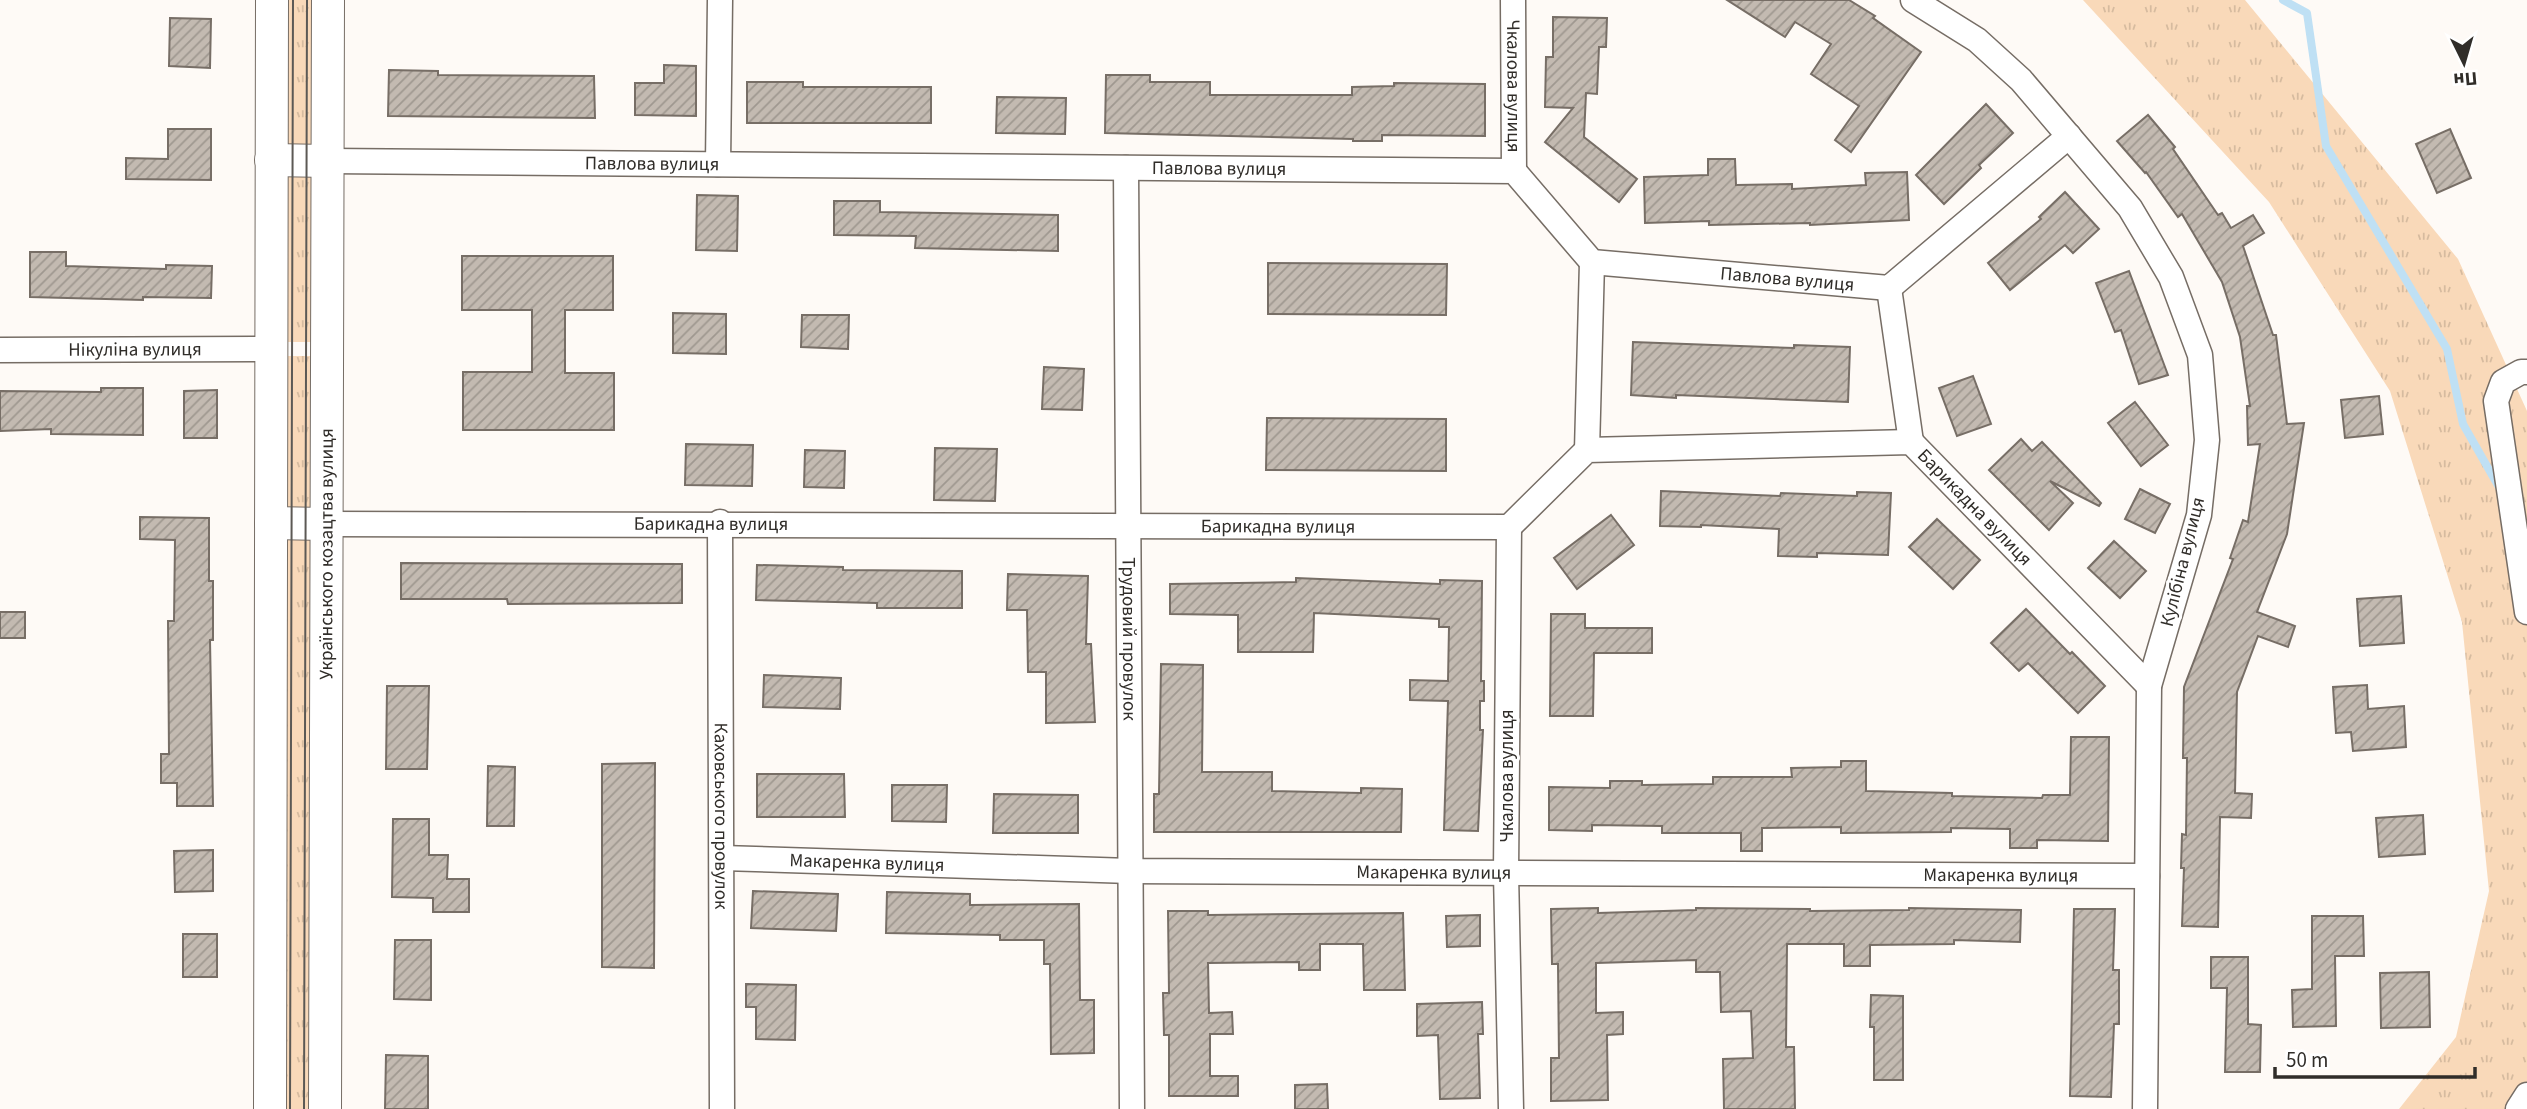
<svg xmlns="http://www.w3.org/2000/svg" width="2527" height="1109" viewBox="0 0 2527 1109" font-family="'Source Sans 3',sans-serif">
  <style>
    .grass { fill: url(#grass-tufts) }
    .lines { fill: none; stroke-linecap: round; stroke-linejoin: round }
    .stream { stroke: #bfe0f4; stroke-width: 8 }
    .building { fill: url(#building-hatch); stroke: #776e66; stroke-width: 2 }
    .minor-casing { stroke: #766d65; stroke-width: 27 }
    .tertiary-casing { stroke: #766d65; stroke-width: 34 }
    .minor { stroke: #fff; stroke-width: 24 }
    .tertiary { stroke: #fff; stroke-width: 32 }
    .tram { stroke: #5c5955; stroke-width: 2 }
    .labels { text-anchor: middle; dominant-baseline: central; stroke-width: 6; stroke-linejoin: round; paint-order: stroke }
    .street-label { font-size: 19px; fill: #302d29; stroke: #fff }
  </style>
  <defs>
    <pattern id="grass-tufts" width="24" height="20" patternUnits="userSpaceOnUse" patternTransform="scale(1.75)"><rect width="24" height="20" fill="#f9d9b9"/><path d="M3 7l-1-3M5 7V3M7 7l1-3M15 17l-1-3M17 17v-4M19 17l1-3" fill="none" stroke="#d6bb9f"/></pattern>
    <pattern id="building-hatch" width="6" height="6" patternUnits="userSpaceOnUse" patternTransform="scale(1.75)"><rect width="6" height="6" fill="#c3bab1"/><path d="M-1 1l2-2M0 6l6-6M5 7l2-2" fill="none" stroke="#9f9890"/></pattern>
  </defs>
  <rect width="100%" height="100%" fill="#fefaf6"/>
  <g class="grass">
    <path d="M279 0H321L320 153H278Z"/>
    <path d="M2083 0H2245L2458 259 2527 411V1109H2399L2456 1037 2489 891 2462 622 2390 391 2269 202Z"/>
    <path d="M279 167H320V342H278Z"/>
    <rect x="279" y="356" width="41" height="161"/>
    <path d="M279 532H319L318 1109H278Z"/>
  </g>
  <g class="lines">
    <path class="stream" d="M2283 0 2307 13 2326 146 2447 349 2463 424 2500 489"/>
  </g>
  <g class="building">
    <path d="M1727 0H1849L1875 16 1873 18 1921 52 1851 152 1835 140 1859 106 1811 74 1831 44 1795 22 1785 37Z"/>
    <path d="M1553 17 1607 18 1606 47H1599L1597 94 1586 93 1584 137 1637 179 1619 202 1545 142 1573 108 1545 107 1546 57H1553Z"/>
    <path d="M170 18 211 19 210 68 169 66Z"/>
    <path d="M664 65 696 66V116L635 115V83H664Z"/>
    <path d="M389 70 438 71V75L594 76 595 118 388 116Z"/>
    <path d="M1106 75H1150V82H1210V95H1352V87L1394 86V83L1485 84V136L1382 135V141H1353V139L1105 133Z"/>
    <path d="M747 82H803V87H931V123H747Z"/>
    <path d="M997 97 1066 98 1065 134 996 133Z"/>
    <path d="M1986 104 2013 133 1979 165 1981 168 1944 204 1916 175Z"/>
    <path d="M2148 115 2175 147 2173 149 2218 215 2222 213 2231 228 2253 215 2264 233 2243 246 2273 335H2276L2287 424 2304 423 2287 534 2257 612 2295 626 2288 647 2258 636 2237 692 2235 793 2252 794 2251 818 2220 817 2218 927 2182 926 2184 868H2181L2182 834 2186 835 2187 758H2183L2184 687 2233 559 2230 558 2243 520 2248 522 2260 444 2248 445 2247 406H2250L2240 337 2222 282 2182 214 2178 217 2146 172 2145 173 2117 141Z"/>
    <path d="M168 129H211V180L126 179V158L168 159Z"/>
    <path d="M2450 129 2471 178 2437 193 2416 144Z"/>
    <path d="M1708 159H1735L1736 185 1792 184V189L1866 185 1865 173 1907 172 1909 220 1810 225V223L1709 225V221L1645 223 1644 177 1708 175Z"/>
    <path d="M2065 192 2099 229 2073 253 2065 245 2010 290 1988 263 2041 219 2039 217Z"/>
    <path d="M697 195 738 196 737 251 696 250Z"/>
    <path d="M834 201H880V212L1058 215V251L915 248 916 236 834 235Z"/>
    <path d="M30 252H66V266L166 269V265L212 266 211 298 143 297V300L30 297Z"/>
    <path d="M462 256H613V310H565V373H614V430H463V372H532V310H462Z"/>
    <path d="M1268 263 1447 264 1446 315 1268 314Z"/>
    <path d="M2129 271 2168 375 2139 384 2121 330 2115 332 2096 283Z"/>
    <path d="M673 313 726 314V354L673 353Z"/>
    <path d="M802 315H849L848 349 801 347Z"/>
    <path d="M1633 342 1794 348V345L1850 347 1848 402 1676 395V398L1631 395Z"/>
    <path d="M1044 367 1084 369 1082 410 1042 409Z"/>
    <path d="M1973 376 1991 424 1957 436 1939 388Z"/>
    <path d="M101 388H143V435L51 434V429L0 431V391L101 392Z"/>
    <path d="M217 390V438H184V391Z"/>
    <path d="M2379 396 2383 434 2345 438 2341 400Z"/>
    <path d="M2135 402 2168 445 2141 466 2108 423Z"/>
    <path d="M1267 418 1446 419V471L1266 470Z"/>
    <path d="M2021 439 2032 451 2042 442 2101 503 2099 506 2050 481 2073 503 2049 530 1989 470Z"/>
    <path d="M686 444 753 445 752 486 685 485Z"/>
    <path d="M935 448 997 449 995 501 934 500Z"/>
    <path d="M805 450 845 451 844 488 804 487Z"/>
    <path d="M2140 489 2170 504 2155 533 2125 519Z"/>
    <path d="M1661 491 1780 496 1781 493 1857 496V492L1891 493 1888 555 1817 553V557L1778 556 1779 529 1701 525V527L1660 526Z"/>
    <path d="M1611 515 1634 545 1577 589 1554 558Z"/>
    <path d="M140 517 209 518V581H213V640H210L213 806H177V783H161V754H169L168 621H174L175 540 140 539Z"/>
    <path d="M1937 519 1980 560 1953 589 1909 547Z"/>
    <path d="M2114 541 2146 571 2120 598 2088 568Z"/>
    <path d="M401 563 682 564V603L508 604 507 599H401Z"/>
    <path d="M757 565 843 567V570L962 571V608H877V603L756 600Z"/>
    <path d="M1008 574 1088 576 1086 644H1091L1095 722 1046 723V672H1028L1027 610H1007Z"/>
    <path d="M1296 578 1440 584V580L1482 581 1481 681H1484V701H1480V730H1483L1478 831 1444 830 1448 701 1410 700V680L1448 681 1449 627H1439V619L1314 613 1313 652H1238V615L1170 614V584L1296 582Z"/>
    <path d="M2401 596 2404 643 2360 646 2357 599Z"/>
    <path d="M2026 609 2070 654 2072 652 2105 686 2078 713 2028 663 2019 671 1991 643Z"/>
    <rect x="0" y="612" width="25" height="26"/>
    <path d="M1551 614H1585V628H1652V653H1594L1593 716H1550Z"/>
    <path d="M1161 664 1203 665 1202 772H1272V791L1361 793V788L1402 789 1401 832H1154V794H1159Z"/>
    <path d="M764 675 841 678 840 709 763 707Z"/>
    <path d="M2367 685 2368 709 2404 706 2406 747 2353 751 2351 732 2336 733 2333 687Z"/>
    <path d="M387 686H429L427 769H386Z"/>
    <path d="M2071 737H2109L2108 841 2037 840V848H2010V829L1951 828V832L1841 833V827L1762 828V851H1741V833H1662V826L1592 825V831L1549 830V787L1610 788V781H1642V785L1713 784V777H1792L1791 768 1841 767V761H1866V791L1952 793V796L2042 798 2043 795H2070Z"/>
    <path d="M655 763 654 968 602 967V764Z"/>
    <path d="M488 766 515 767 514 826H487Z"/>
    <path d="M757 774H844L845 817H757Z"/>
    <path d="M892 785H947L946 822 892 821Z"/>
    <path d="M994 794 1078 795V833H993Z"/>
    <path d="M2423 815 2425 854 2379 857 2376 818Z"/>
    <path d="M393 819H429V855H448L447 879H469V912H433V898L392 897Z"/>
    <path d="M213 850V891L175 892 174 851Z"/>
    <path d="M753 891 838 894 836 931 751 928Z"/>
    <path d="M887 892 970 894V905L1079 904 1080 1000H1094V1053L1051 1054 1050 964H1044V940H1000V935L886 933Z"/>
    <path d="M1598 908V913L1696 910V908L1810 909V911L1909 910V908L2021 910 2020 942 1954 940V944L1870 945V966H1844V944H1787L1786 1047H1794L1795 1109H1724L1723 1059 1753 1058 1751 1011 1721 1012 1720 972H1696V960L1596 963V1013L1623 1012V1034L1607 1035 1608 1100 1551 1101V1058H1559L1558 964H1552L1551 909Z"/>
    <path d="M2074 909H2115L2113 970H2119V1024H2114L2111 1097 2070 1096Z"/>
    <path d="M1168 911H1208V915L1403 913 1405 990H1364L1363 944H1320V970H1299V962L1208 963 1209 1013 1232 1012 1233 1034H1210V1076H1238V1096H1169V1035H1164L1163 993H1169Z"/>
    <path d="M1480 915V946L1447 947 1446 916Z"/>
    <path d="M2312 916H2363L2364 956H2335L2336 1026 2293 1027 2292 990 2312 989Z"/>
    <rect x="183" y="934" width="34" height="43"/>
    <path d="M395 940H431V1000L394 999Z"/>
    <path d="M2211 957H2248V1024L2261 1025 2260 1072H2225L2227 988H2211Z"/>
    <path d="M2429 972 2430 1027 2381 1028 2380 973Z"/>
    <path d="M746 984 796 985 795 1040 756 1039V1007H746Z"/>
    <path d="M1871 995 1903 996V1080H1874V1027H1870Z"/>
    <path d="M1482 1002 1483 1034H1478L1480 1098 1440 1099 1438 1035 1417 1036V1004Z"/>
    <path d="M386 1055 428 1056V1109H385Z"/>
    <path d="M1327 1084 1328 1109H1295V1085Z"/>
  </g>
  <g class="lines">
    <g class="minor-casing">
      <g id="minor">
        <path id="s1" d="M1513 0 1514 171"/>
        <path d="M1913 0 1977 40 2021 80 2130 208 2171 277 2200 355 2207 440 2199 515 2149 686 2145 1109"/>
        <path id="s2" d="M328 161 1514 171 1592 262 1889 288 2069 136"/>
        <path d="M718 164 720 0"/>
        <path id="s3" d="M1126 168 1132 1109"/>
        <path d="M1889 288 1911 442"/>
        <path id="s4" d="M0 350 271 349"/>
        <path d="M2527 372H2521L2503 382 2496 401 2527 612"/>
        <path d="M1587 450 1592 262"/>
        <path id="s5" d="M720 522 722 1109"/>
        <path id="s6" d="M326 524C721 522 1115 527 1509 527L1587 450 1911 442 2149 686"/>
        <path d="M1509 527 1506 873 1511 1109"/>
        <path id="s7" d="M722 858 1130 871 2147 876"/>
        <path d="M2518 1109 2527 1095"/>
      </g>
    </g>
    <g class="tertiary-casing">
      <g id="tertiary">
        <path d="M271 160 328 161"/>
        <path d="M271 523 326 524"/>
        <path d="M270 1109 272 0"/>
        <path id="s8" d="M325 1109 328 0"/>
      </g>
    </g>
    <use href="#minor" class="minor"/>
    <use href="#tertiary" class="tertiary"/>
    <g class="tram">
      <path d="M290 1109 293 0"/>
      <path d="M304 1109 307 0"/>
    </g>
  </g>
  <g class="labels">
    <g class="street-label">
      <text stroke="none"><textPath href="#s1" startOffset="86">Чкалова вулиця</textPath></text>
      <text stroke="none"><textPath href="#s2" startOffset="324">Павлова вулиця</textPath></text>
      <text stroke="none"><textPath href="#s2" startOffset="891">Павлова вулиця</textPath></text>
      <text stroke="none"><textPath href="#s2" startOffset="1502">Павлова вулиця</textPath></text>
      <text stroke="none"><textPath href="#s4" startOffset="135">Нікуліна вулиця</textPath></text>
      <text stroke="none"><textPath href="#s6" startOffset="1708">Барикадна вулиця</textPath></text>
      <text stroke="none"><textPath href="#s6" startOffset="385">Барикадна вулиця</textPath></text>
      <text stroke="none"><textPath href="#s6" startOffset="952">Барикадна вулиця</textPath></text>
      <text stroke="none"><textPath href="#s8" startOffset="555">Українського козацтва вулиця</textPath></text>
      <text transform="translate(2183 562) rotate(-76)">Кулібіна вулиця</text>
      <text stroke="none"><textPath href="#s3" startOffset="471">Трудовий провулок</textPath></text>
      <text transform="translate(1507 776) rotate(-90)">Чкалова вулиця</text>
      <text stroke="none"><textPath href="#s5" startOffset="294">Каховського провулок</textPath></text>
      <text stroke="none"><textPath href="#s7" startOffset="145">Макаренка вулиця</textPath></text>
      <text stroke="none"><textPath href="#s7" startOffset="712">Макаренка вулиця</textPath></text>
      <text stroke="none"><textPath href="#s7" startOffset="1279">Макаренка вулиця</textPath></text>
    </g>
  </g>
  <g transform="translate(2464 63) rotate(175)" stroke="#ffffff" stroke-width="5" paint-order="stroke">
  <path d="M0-5L12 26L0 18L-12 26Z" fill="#302d29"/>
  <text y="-10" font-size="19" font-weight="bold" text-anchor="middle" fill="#302d29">Пн</text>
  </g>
  <path d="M2275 1067v10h200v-10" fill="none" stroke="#302d29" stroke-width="3.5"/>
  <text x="2286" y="1067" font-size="21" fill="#302d29" stroke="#ffffff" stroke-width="5" paint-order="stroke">50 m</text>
</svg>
